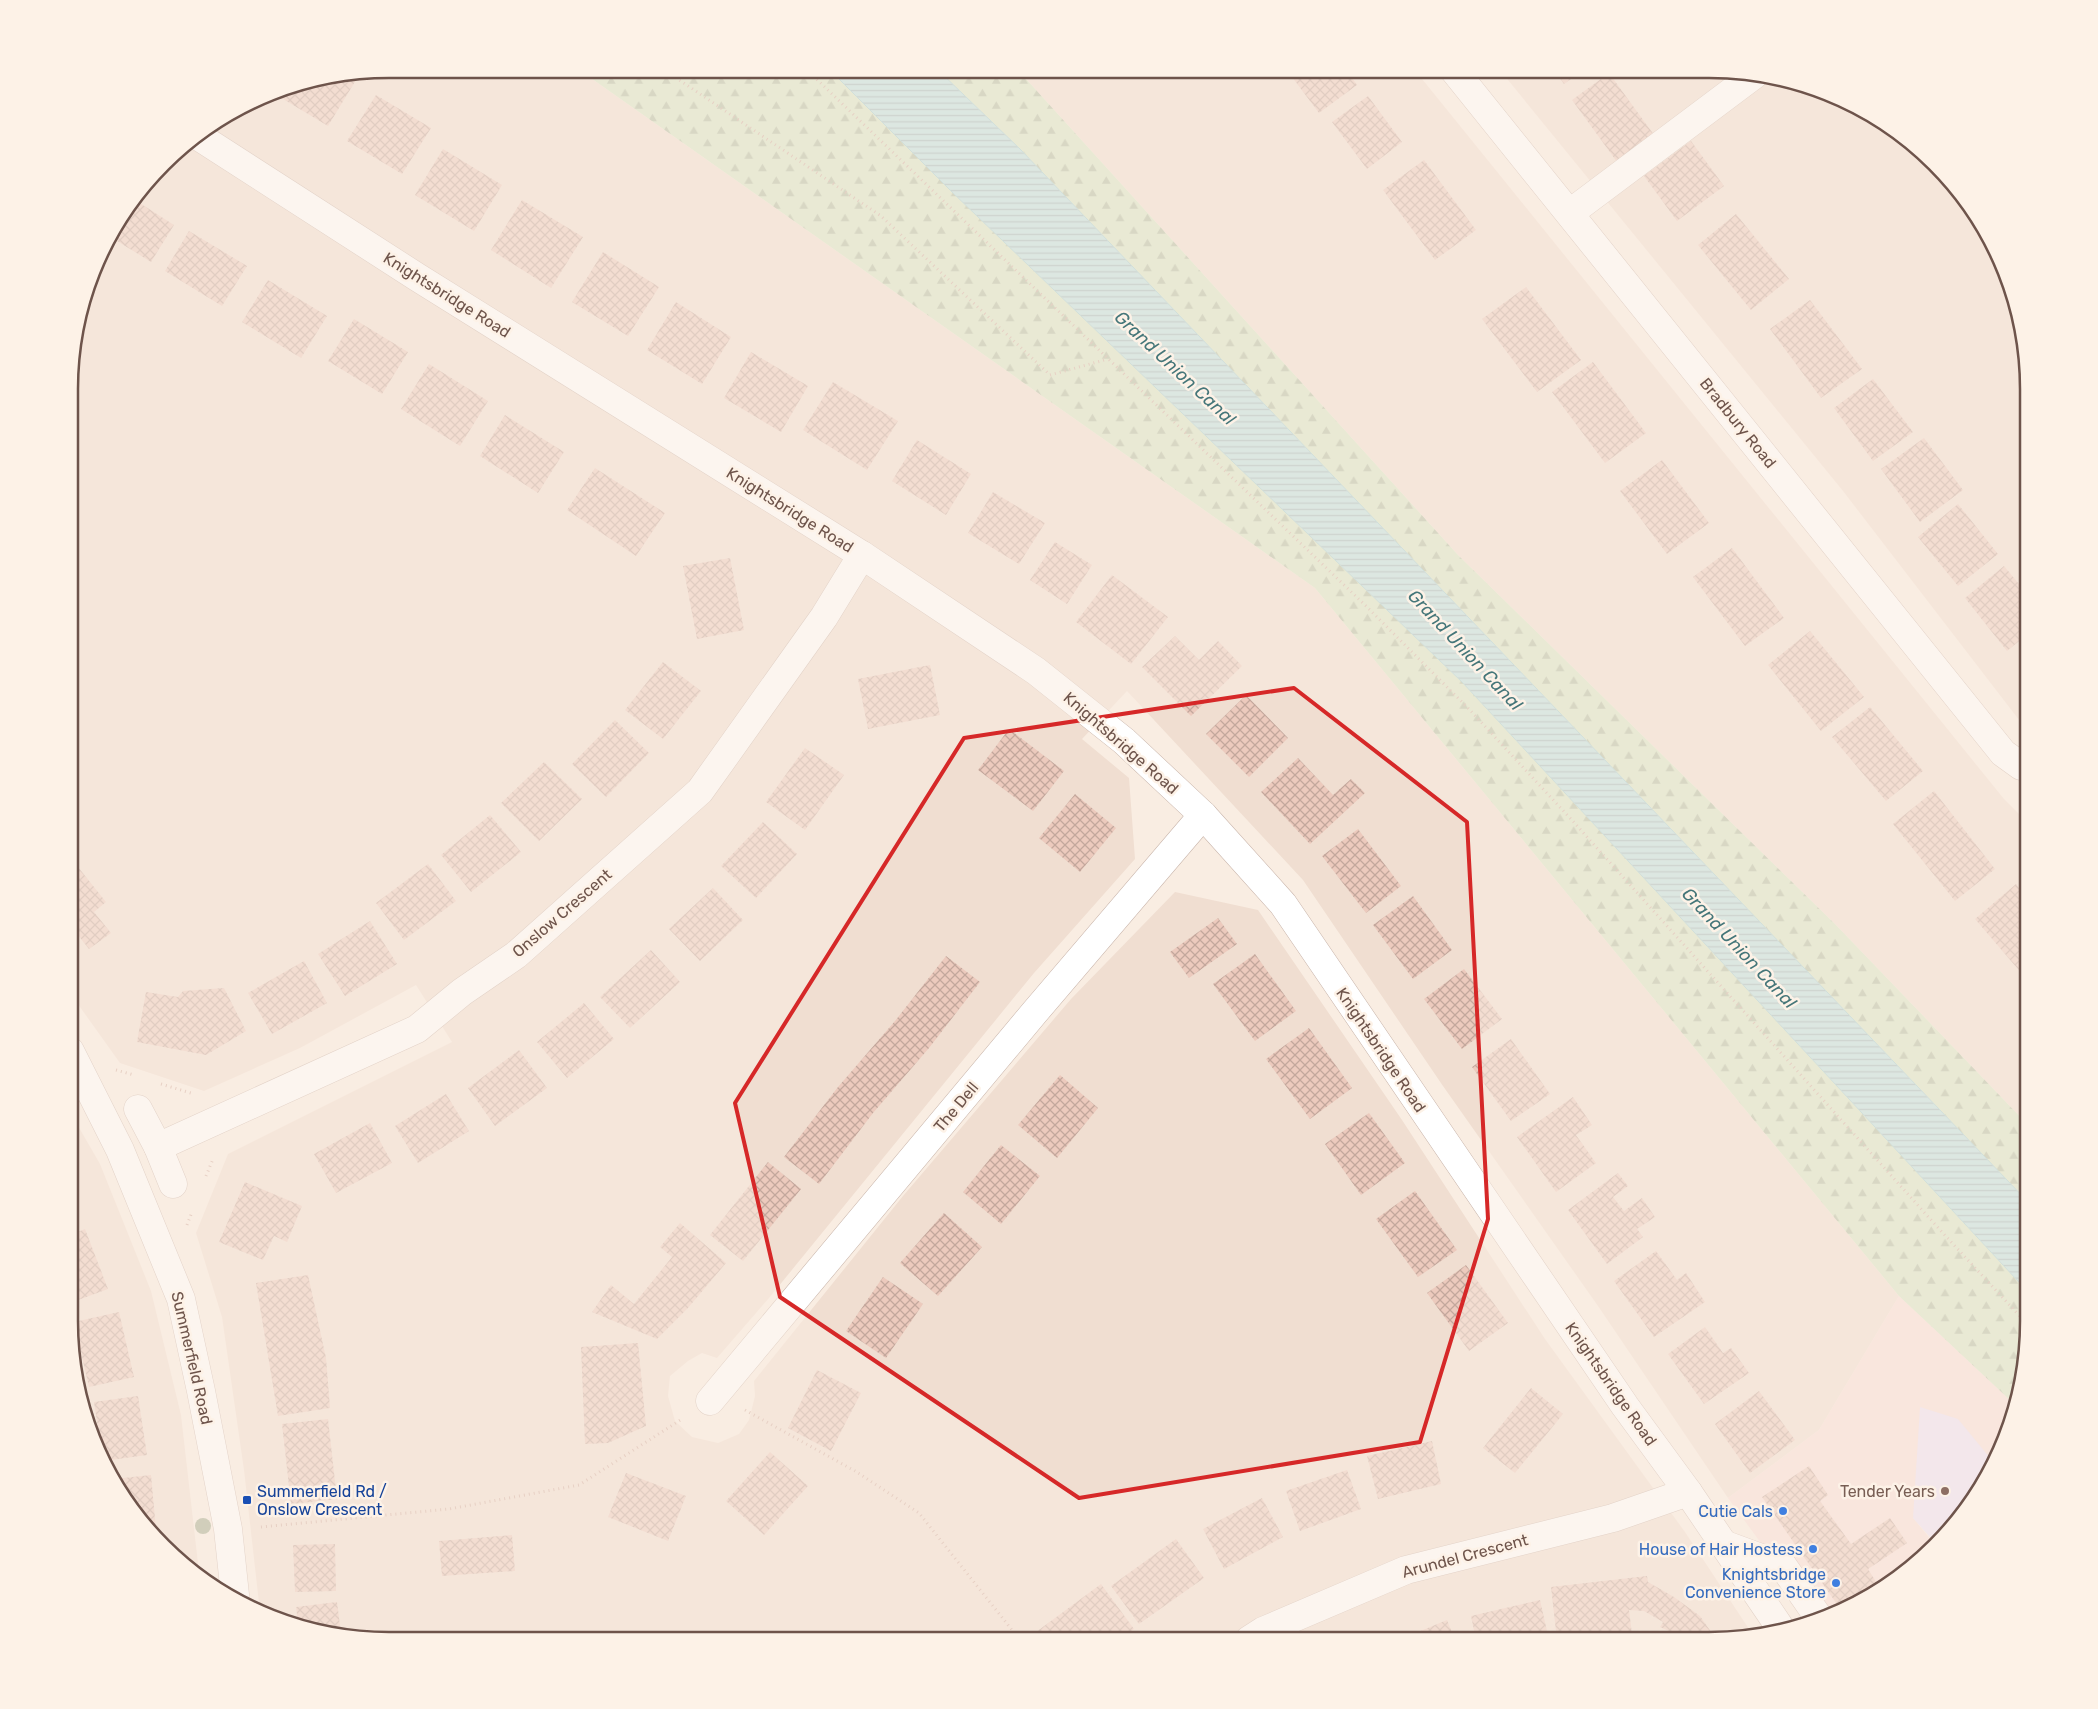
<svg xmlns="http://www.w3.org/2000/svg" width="2098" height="1709" viewBox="0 0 2098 1709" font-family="Rubik,sans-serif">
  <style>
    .residential { fill: #f0ded1 }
    .commercial { fill: #f8ddd7 }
    .education { fill: #eadff5 }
    .forest { fill: url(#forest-firs) }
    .water { fill: url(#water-rules); stroke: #a0cfd1 }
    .building { fill: url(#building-cross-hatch) }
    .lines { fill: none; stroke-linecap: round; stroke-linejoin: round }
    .minor-casing { stroke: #c8b4aa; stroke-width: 29 }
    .path { stroke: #d0ada0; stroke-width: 3; stroke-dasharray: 1 4; stroke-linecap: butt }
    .minor { stroke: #fff; stroke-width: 28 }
    .tree { fill: #a0a98c }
    .marked { fill: none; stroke: #d62828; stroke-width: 4; stroke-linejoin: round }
    .education-dot { fill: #8d6e63; stroke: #fdf2e7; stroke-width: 2 }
    .transit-dot { fill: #1a4fb4; stroke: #fdf2e7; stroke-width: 2 }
    .shop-dot { fill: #3f7fe0; stroke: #fdf2e7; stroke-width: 2 }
    .labels { text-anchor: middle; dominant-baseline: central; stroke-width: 5; stroke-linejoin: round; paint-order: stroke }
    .street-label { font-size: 16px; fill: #6e544b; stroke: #fdf2e7 }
    .transit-label { font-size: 16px; fill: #164399; stroke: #fdf2e7; text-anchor: start }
    .education-label { font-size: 16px; fill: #785e54; stroke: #fdf2e7; text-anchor: end }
    .shop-label { font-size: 16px; fill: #366cbe; stroke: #fdf2e7; text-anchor: end }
    .water-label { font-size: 18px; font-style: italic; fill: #457679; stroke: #fdf2e7 }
    .rim { fill: none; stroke: #6e544b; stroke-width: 2.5 }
  </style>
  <defs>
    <pattern id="forest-firs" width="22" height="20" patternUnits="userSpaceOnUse" patternTransform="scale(1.25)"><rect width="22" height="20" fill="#d4e5c3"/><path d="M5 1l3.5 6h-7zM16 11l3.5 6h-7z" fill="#b0bca0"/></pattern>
    <pattern id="water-rules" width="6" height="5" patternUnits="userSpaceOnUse" patternTransform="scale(1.25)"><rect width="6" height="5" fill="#b9dfe0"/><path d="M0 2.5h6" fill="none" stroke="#9bb7b8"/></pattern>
    <pattern id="building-cross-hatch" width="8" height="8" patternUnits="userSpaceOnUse" patternTransform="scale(1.25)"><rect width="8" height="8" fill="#eccabd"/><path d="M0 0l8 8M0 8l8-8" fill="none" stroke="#c3a79c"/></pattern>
  </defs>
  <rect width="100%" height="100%" fill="#f9ede2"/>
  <g class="residential">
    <path d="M388 69H578L1315 588 1899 1296 1819 1430 1728 1498 1598 1306 1443 1086 1303 880 1127 691 1082 739 1129 778 1135 859 1034 973 769 1298 717 1358 702 1353 688 1361 670 1376 668 1396 675 1421 692 1437 718 1443 739 1434 749 1420 755 1396 754 1381 903 1196 1071 999 1175 892 1258 910 1402 1120 1545 1339 1685 1532 1751 1632 1710 1640H368L266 1616 260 1612 244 1470 222 1317 196 1233 228 1154 452 1042 416 985 300 1048 204 1091 120 1063 70 993 72 346 111 229 178 148 285 86Z"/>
    <path d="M1017 69H1414L2004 799 2029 824V1126L1835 924 1458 555Z"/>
    <path d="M1499 69H1730L1832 93 1935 162 2005 266 2029 388V729H2026L1843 491Z"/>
    <path d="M70 1112 100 1164 151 1291 181 1415 199 1572 163 1547 102 1462 69 1342Z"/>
  </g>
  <path class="commercial" d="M1899 1296 2012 1402 1995 1464 1913 1518 1936 1546 1832 1616 1769 1554 1728 1498 1819 1430Z"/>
  <path class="education" d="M1920 1407 1958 1419 1995 1464 1937 1545 1913 1518Z"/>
  <g class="forest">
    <path d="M578 69H829L952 192 1462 682 2029 1293V1342L2012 1402 1899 1296 1315 588Z"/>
    <path d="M937 69H1017L1458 555 1835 924 2029 1126V1203L1020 149Z"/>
  </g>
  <path class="water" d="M829 69H937L1020 149 2029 1203V1293L1462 682 952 192Z"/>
  <g class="building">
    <path d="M1286 69H1346L1357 85 1319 113Z"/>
    <path d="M1553 69H1585L1564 84Z"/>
    <path d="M1609 73 1657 139 1620 166 1572 100Z"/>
    <path d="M348 75 356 80 328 126 273 93 285 86Z"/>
    <path d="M376 95 431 128 402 174 347 141Z"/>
    <path d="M1368 96 1402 142 1367 169 1332 122Z"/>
    <path d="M1691 141 1724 186 1677 221 1644 176Z"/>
    <path d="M443 149 502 185 474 231 415 195Z"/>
    <path d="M1424 160 1476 230 1435 260 1383 190Z"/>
    <path d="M135 200 174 225 151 262 109 236 111 229Z"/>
    <path d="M522 200 583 237 551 288 491 250Z"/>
    <path d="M1736 214 1789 279 1751 310 1698 245Z"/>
    <path d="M189 231 247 266 222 306 165 271Z"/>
    <path d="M603 252 659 287 628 336 572 302Z"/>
    <path d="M268 280 327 316 301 358 242 322Z"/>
    <path d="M1526 287 1581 360 1537 392 1482 319Z"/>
    <path d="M1810 300 1862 369 1821 398 1770 329Z"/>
    <path d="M676 302 731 337 702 384 647 350Z"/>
    <path d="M354 319 408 352 382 394 328 361Z"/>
    <path d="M751 352 808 386 781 432 724 398Z"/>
    <path d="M1593 362 1646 433 1605 463 1552 392Z"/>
    <path d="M429 364 488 401 460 446 401 409Z"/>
    <path d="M1873 379 1913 432 1873 461 1834 408Z"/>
    <path d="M833 382 898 421 867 470 803 430Z"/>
    <path d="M505 415 564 452 538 493 480 456Z"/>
    <path d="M1924 438 1963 490 1920 522 1881 469Z"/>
    <path d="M917 440 971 474 946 515 892 481Z"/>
    <path d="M1662 460 1709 523 1667 554 1620 491Z"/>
    <path d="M595 468 665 513 636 556 567 510Z"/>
    <path d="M993 492 1045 523 1019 564 968 533Z"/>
    <path d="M1958 504 1998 554 1958 586 1918 537Z"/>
    <path d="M1055 542 1092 565 1067 604 1030 580Z"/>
    <path d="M1732 548 1784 618 1745 646 1693 577Z"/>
    <path d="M730 558 744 630 697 639 683 566Z"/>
    <path d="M2004 566 2029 596V633L2007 651 1965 598Z"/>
    <path d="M1112 575 1168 617 1131 664 1076 622Z"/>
    <path d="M1810 631 1864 697 1821 731 1768 665Z"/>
    <path d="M1175 636 1199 660 1218 641 1242 666 1191 716 1142 667Z"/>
    <path d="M663 662 701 691 663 739 625 710Z"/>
    <path d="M930 665 940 715 868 729 858 679Z"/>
    <path d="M1246 695 1288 738 1249 777 1206 734Z"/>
    <path d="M1870 707 1923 771 1886 801 1832 737Z"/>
    <path d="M615 720 649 753 606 797 572 764Z"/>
    <path d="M1009 729 1064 771 1033 811 978 770Z"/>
    <path d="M805 748 844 775 805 830 766 802Z"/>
    <path d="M1298 758 1333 795 1351 779 1365 793 1310 844 1261 792Z"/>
    <path d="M544 762 582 799 539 841 501 803Z"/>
    <path d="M1934 791 1995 869 1955 901 1893 824Z"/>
    <path d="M1075 794 1116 828 1080 872 1039 838Z"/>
    <path d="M490 815 521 852 471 892 441 855Z"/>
    <path d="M763 822 797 854 756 898 721 866Z"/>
    <path d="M1358 829 1401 886 1366 913 1322 856Z"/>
    <path d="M70 857 106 902 94 912 111 933 89 949 70 925Z"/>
    <path d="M428 864 456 901 404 940 376 903Z"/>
    <path d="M2016 884 2029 899V982L1975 919Z"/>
    <path d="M713 888 743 920 700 961 669 929Z"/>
    <path d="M1413 896 1452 950 1413 979 1373 925Z"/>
    <path d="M1218 918 1237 944 1189 978 1170 952Z"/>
    <path d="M370 921 397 964 345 996 318 954Z"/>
    <path d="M651 950 680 982 630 1028 600 997Z"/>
    <path d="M1255 954 1296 1011 1255 1041 1213 984Z"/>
    <path d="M946 956 980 982 929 1048 873 1113 819 1184 784 1157 838 1087 895 1021Z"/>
    <path d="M304 961 327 1003 272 1034 248 993Z"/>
    <path d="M1464 969 1502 1019 1462 1049 1424 999Z"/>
    <path d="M224 988 246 1031 206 1055 137 1042 146 992 178 997 183 991Z"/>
    <path d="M584 1003 614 1039 567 1078 537 1042Z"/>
    <path d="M1309 1028 1352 1088 1310 1119 1266 1059Z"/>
    <path d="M1511 1039 1550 1094 1511 1121 1472 1067Z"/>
    <path d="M519 1050 547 1088 495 1126 468 1088Z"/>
    <path d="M1060 1075 1098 1108 1057 1158 1018 1125Z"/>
    <path d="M446 1094 469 1131 418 1163 395 1126Z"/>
    <path d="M1573 1097 1592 1125 1576 1135 1596 1163 1556 1192 1517 1137Z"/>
    <path d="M1369 1113 1405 1163 1361 1195 1325 1144Z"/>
    <path d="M370 1123 392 1163 336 1193 314 1154Z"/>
    <path d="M1001 1145 1040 1176 1001 1224 963 1192Z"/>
    <path d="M768 1162 801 1189 743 1261 710 1235Z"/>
    <path d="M1618 1173 1628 1186 1613 1197 1624 1211 1642 1198 1655 1217 1637 1229 1643 1237 1607 1264 1568 1210Z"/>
    <path d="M245 1182 302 1206 287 1242 274 1236 263 1260 219 1242Z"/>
    <path d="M1415 1191 1457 1250 1418 1277 1376 1219Z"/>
    <path d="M944 1213 982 1247 938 1296 900 1263Z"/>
    <path d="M680 1223 726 1263 688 1308 657 1339 592 1312 611 1285 634 1304 672 1257 660 1247Z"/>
    <path d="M85 1229 108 1289 70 1303V1235Z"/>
    <path d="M1656 1251 1677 1280 1686 1273 1705 1302 1654 1337 1614 1281Z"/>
    <path d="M1466 1265 1508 1323 1469 1351 1427 1293Z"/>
    <path d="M308 1275 326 1358 330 1408 278 1416 256 1283Z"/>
    <path d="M883 1277 923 1304 886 1358 846 1331Z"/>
    <path d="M119 1312 134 1377 89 1387 74 1322Z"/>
    <path d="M1705 1327 1723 1353 1731 1348 1749 1373 1704 1404 1668 1354Z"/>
    <path d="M638 1343 646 1426 608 1443 585 1444 581 1347Z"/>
    <path d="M817 1370 861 1393 831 1451 788 1428Z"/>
    <path d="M1531 1388 1563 1414 1515 1473 1483 1448Z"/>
    <path d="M1759 1391 1795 1440 1750 1473 1715 1424Z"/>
    <path d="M138 1396 147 1455 103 1461 94 1402Z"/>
    <path d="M328 1419 337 1499 291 1504 282 1424Z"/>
    <path d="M1432 1441 1441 1484 1378 1499 1367 1456Z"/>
    <path d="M770 1452 808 1486 764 1535 726 1501Z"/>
    <path d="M1809 1466 1828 1495 1820 1501 1851 1544 1890 1518 1907 1543 1868 1569 1878 1585 1841 1610 1762 1497Z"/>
    <path d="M1347 1470 1361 1509 1300 1531 1286 1491Z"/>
    <path d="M626 1473 686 1496 668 1541 608 1517Z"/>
    <path d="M151 1475 157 1540 114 1479Z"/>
    <path d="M1262 1498 1283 1537 1224 1569 1203 1529Z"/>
    <path d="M512 1535 515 1571 442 1576 439 1541Z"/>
    <path d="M1176 1539 1204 1578 1139 1624 1111 1586Z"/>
    <path d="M335 1544 336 1591 295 1592 293 1545Z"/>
    <path d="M1647 1576 1648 1582 1674 1597 1700 1616 1716 1639 1665 1640 1675 1634 1660 1627 1663 1622 1644 1611 1629 1610 1632 1634 1557 1640 1551 1587Z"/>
    <path d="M1101 1584 1134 1629 1119 1640H1035L1032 1635Z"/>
    <path d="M1540 1600 1549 1640H1476L1471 1616Z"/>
    <path d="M337 1602 341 1633 298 1623 296 1607Z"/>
    <path d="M1447 1620 1455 1640H1399L1418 1632Z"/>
  </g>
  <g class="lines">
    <g class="minor-casing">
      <g id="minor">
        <path d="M1453 69 2003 753 2021 766 2029 768"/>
        <path d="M198 136 417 277 862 555 1036 671 1124 741 1203 815 1283 904 1625 1406 1688 1492 1779 1626"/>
        <path d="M1570 213 1754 75"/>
        <path d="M70 1051 120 1150 181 1299 201 1391 228 1529 235 1595"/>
        <path d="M138 1109 158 1147 173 1184"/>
        <path d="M158 1147 417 1029 462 992 516 955 700 791 824 617 862 555"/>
        <path d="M710 1401 1034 1013 1203 815"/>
        <path d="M1723 1544 1783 1566 1819 1618"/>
        <path d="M1249 1640 1263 1631 1406 1570 1613 1518 1688 1492"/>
      </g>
    </g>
    <g class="path">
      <path d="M663 69 881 216 1050 375 1108 359"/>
      <path d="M806 69 1366 606 1467 707 1570 818 1941 1231 2029 1326"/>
      <path d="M116 1070 134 1075"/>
      <path d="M161 1084 194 1094"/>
      <path d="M206 1176 213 1159"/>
      <path d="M187 1225 192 1212"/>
      <path d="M745 1410 855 1471 919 1513 1020 1640"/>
      <path d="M261 1527 449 1509 579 1485 682 1419"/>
    </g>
    <use href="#minor" class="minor"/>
  </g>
  <circle class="tree" cx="203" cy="1526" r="8"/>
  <path d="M0 0H2098V1709H0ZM1294 688 1467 822 1488 1219 1420 1442 1079 1498 780 1297 735 1103 964 738Z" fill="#f9ede2" fill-opacity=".55" fill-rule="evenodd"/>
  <path class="marked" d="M1294 688 1467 822 1488 1219 1420 1442 1079 1498 780 1297 735 1103 964 738Z"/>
  <circle class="education-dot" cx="1945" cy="1491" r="5"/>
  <rect class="transit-dot" x="242" y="1495" width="10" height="10" rx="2.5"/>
  <g class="shop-dot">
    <circle cx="1783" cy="1511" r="5"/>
    <circle cx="1813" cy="1549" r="5"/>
    <circle cx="1836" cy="1583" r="5"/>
  </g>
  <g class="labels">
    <g class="street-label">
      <text transform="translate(447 295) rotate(32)">Knightsbridge Road</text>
      <text transform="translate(1738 423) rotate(51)">Bradbury Road</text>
      <text transform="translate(790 510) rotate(32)">Knightsbridge Road</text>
      <text transform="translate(1121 743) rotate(41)">Knightsbridge Road</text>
      <text transform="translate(562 913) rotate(-41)">Onslow Crescent</text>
      <text transform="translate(1381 1050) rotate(56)">Knightsbridge Road</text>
      <text transform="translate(956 1107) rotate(-50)">The Dell</text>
      <text transform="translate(192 1358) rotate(77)">Summerfield Road</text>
      <text transform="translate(1611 1384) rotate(55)">Knightsbridge Road</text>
      <text transform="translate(1465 1556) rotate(-15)">Arundel Crescent</text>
    </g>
    <g class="transit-label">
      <text x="257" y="1491">Summerfield Rd /<tspan x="257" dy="18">Onslow Crescent</tspan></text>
    </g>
    <g class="education-label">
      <text x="1935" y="1491">Tender Years</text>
    </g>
    <g class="shop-label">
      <text x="1773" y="1511">Cutie Cals</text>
      <text x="1803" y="1549">House of Hair Hostess</text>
      <text x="1826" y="1574">Knightsbridge<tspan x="1826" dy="18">Convenience Store</tspan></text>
    </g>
    <g class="water-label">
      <text transform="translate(1175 368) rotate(43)">Grand Union Canal</text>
      <text transform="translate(1465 650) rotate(47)">Grand Union Canal</text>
      <text transform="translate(1739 948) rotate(47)">Grand Union Canal</text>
    </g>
  </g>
  <path d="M0 0H2098V1709H0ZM389 78H1709A311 311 0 0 1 2020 389V1321A311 311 0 0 1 1709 1632H389A311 311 0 0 1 78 1321V389A311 311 0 0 1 389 78Z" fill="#fdf2e7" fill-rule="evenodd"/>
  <path class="rim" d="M389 78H1709A311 311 0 0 1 2020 389V1321A311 311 0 0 1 1709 1632H389A311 311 0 0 1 78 1321V389A311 311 0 0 1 389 78Z"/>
</svg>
